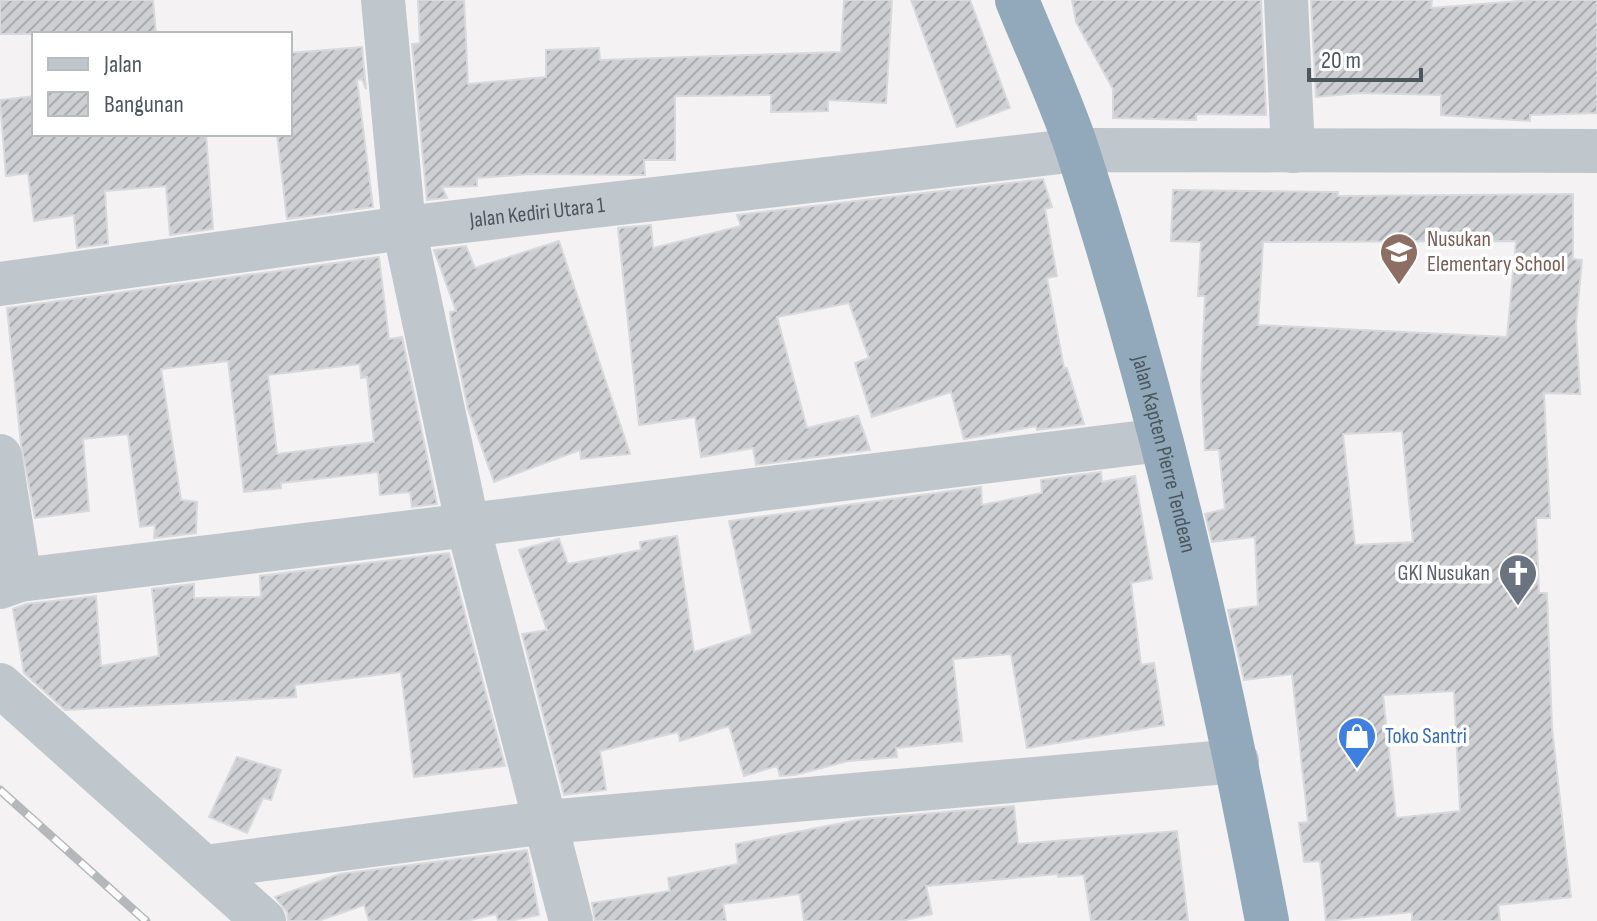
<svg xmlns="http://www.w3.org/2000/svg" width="1597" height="921" viewBox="0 0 1597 921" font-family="'Sofia Sans Condensed',sans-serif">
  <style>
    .building { fill: url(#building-hatch); stroke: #d7d9dc; stroke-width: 2; fill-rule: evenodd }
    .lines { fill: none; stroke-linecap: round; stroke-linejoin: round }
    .minor { stroke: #c0c7cc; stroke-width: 44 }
    .highway { stroke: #91a9ba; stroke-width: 44 }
    .rail-casing { stroke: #b5b8bb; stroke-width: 9 }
    .rail { stroke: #fff; stroke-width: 6; stroke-dasharray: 18; stroke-linecap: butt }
    .labels { text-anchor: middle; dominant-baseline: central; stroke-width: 7; stroke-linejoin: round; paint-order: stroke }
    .street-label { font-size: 22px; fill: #4c575d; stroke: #fff }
    .education-label { font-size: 22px; fill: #785e54; stroke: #fff; text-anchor: start }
    .worship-label { font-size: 22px; fill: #5b616d; stroke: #fff; text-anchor: end }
    .shop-label { font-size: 22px; fill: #366cbe; stroke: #fff; text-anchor: start }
  </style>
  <defs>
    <pattern id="building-hatch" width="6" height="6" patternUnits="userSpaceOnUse" patternTransform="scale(2)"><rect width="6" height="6" fill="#cdcfd3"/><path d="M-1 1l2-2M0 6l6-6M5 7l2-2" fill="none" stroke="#a9abae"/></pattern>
  </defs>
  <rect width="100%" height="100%" fill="#f4f2f2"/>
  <g class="building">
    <path d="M0 0H153L156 34H0Z"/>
    <path d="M418 0H464L468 84 546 77V50L599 48 600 60 841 52 844 0H892L886 103 828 100V111L771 112V95L675 96V160H644L645 175 530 174 477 178V186L442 187 447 198 427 200 412 44 420 43Z"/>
    <path d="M911 0H970L1010 108 957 127Z"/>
    <path d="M1072 0H1261L1266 115 1196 114V120L1113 118V89L1076 22Z"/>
    <path d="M1311 0H1432L1431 8 1532 0H1597V113L1530 115V121L1441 115V95L1359 93 1316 97Z"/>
    <path d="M362 47 366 89 362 79 357 80 373 207 287 219 277 134H290V53Z"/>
    <path d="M34 96V134H206L213 229 170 235 166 186 105 191 108 244 77 248 74 215 34 221 28 173 6 176 0 100Z"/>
    <path d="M1043 179 1052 207 1045 209 1057 276 1047 278 1064 368H1067L1084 424 1037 430 1036 426 964 439 951 392 872 417 855 363 869 358 849 303 777 317 807 428 858 416 870 450 756 465 753 448 701 457 695 417 639 425 618 228 651 225 653 248 741 226 737 215Z"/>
    <path d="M1173 190 1338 192V196L1573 194V259L1582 260 1576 324 1580 394 1544 393 1550 518H1536L1539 593H1547L1552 728 1571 897 1498 905 1500 921H1412V912L1326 921 1320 861 1304 862 1299 823 1308 822 1292 674 1244 680 1228 610 1258 606 1255 537 1212 542 1205 514 1225 509 1219 450H1205L1201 384 1205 296H1198L1201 242 1171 241ZM1516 241 1507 337 1258 325 1263 242ZM1402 431 1413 542 1355 545 1343 434ZM1454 691 1460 811 1396 818 1383 695Z"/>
    <path d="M559 241 630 454 581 459 580 450 494 482 468 409 452 331 450 312 456 311 434 250 466 246 475 268Z"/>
    <path d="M379 257 389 339 402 337 437 504 412 507 410 492 380 495 378 472 281 483V488L244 492 228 361 161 369 181 500 197 502 196 533 154 538 155 525 140 527 128 434 83 439 89 511 35 518 21 444 7 308ZM360 364 361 378 367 377 374 442 277 454 268 375Z"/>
    <path d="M1101 472 1102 482 1135 476 1152 579 1131 583 1141 665 1154 663 1164 725 1027 748 1011 654 953 659 962 741 896 748 897 757 848 761 795 775 780 776 777 766 744 776 729 726 680 741 678 732 600 751 606 790 564 795 522 634 547 630 519 550 559 539 568 564 641 550 640 542 677 536 694 652 752 634 729 521 981 487 982 505 1042 493 1041 480Z"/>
    <path d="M449 553 505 766 414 777 401 672 295 685 296 697 65 710 24 673 13 609 26 604 96 596 101 666 159 656 152 589 194 584V598L261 597 260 576Z"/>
    <path d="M237 757 281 770 271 800 263 798 247 833 209 817Z"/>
    <path d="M1014 806 1018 844 1177 831 1188 921H1091L1084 875 1058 877V874L926 886 932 914 901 921H804L800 894 723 904 726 921H595L592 903 670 891 668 878 738 864 736 844 863 819Z"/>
    <path d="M527 850 539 915 509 921H498L496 914 466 921H369L364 905 318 921H288L287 912 275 897 340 874Z"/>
  </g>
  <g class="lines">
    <g class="minor">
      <path d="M383 0 404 228 467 522 571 921"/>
      <path d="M1286 0 1293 151"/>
      <path id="s1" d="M0 284 404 228 1077 150 1597 151"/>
      <path d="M0 456 20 580"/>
      <path d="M0 587 20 580 1161 440"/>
      <path d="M0 685 264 921"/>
      <path d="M205 867 547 822 1237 761"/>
    </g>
    <path class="highway" id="s2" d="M1017 0C1037 50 1061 100 1078 152 1159 402 1218 662 1267 921"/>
    <g class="rail-casing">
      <path id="rail" d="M0 790 146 921"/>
    </g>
    <use href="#rail" class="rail"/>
  </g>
  <defs>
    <g id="school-pin" transform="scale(2)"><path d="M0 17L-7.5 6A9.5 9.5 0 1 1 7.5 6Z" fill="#8d6e63" stroke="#fff"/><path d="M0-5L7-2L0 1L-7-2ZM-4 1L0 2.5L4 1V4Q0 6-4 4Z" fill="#fff"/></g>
    <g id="church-pin" transform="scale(2)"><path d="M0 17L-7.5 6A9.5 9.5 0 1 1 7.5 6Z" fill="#6b7280" stroke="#fff"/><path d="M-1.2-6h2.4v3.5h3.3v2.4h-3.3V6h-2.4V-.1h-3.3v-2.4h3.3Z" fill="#fff"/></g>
    <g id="shop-pin" transform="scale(2)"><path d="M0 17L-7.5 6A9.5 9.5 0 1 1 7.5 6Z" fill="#3f7fe0" stroke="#fff"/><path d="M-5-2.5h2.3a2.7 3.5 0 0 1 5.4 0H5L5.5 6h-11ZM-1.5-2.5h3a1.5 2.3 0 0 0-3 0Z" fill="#fff"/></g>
  </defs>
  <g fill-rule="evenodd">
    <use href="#school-pin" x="1399" y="252"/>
    <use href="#church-pin" x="1518" y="573"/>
    <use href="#shop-pin" x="1357" y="736"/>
  </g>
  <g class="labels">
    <g class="street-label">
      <text stroke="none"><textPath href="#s1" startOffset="542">Jalan Kediri Utara 1</textPath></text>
      <text stroke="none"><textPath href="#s2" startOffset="478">Jalan Kapten Pierre Tendean</textPath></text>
    </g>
    <g class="education-label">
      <text x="1427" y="239">Nusukan<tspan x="1427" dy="25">Elementary School</tspan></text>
    </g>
    <g class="worship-label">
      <text x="1490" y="573">GKI Nusukan</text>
    </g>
    <g class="shop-label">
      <text x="1385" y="736">Toko Santri</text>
    </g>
  </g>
  <rect x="32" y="32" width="260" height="104" fill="#ffffff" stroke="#b7bcbe" stroke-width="2"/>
  <rect x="48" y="58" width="40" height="12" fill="#c0c7cc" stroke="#b7bcbe" stroke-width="2"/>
  <text x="104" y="72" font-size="24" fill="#4c575d">Jalan</text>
  <rect x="48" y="92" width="40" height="24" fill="url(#building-hatch)" stroke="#b7bcbe" stroke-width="2"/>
  <text x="104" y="112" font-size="24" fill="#4c575d">Bangunan</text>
  <path d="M1309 68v12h112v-12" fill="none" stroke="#4c575d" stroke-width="4"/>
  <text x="1321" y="68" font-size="24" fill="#4c575d" stroke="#ffffff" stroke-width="6" paint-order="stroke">20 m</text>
</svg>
